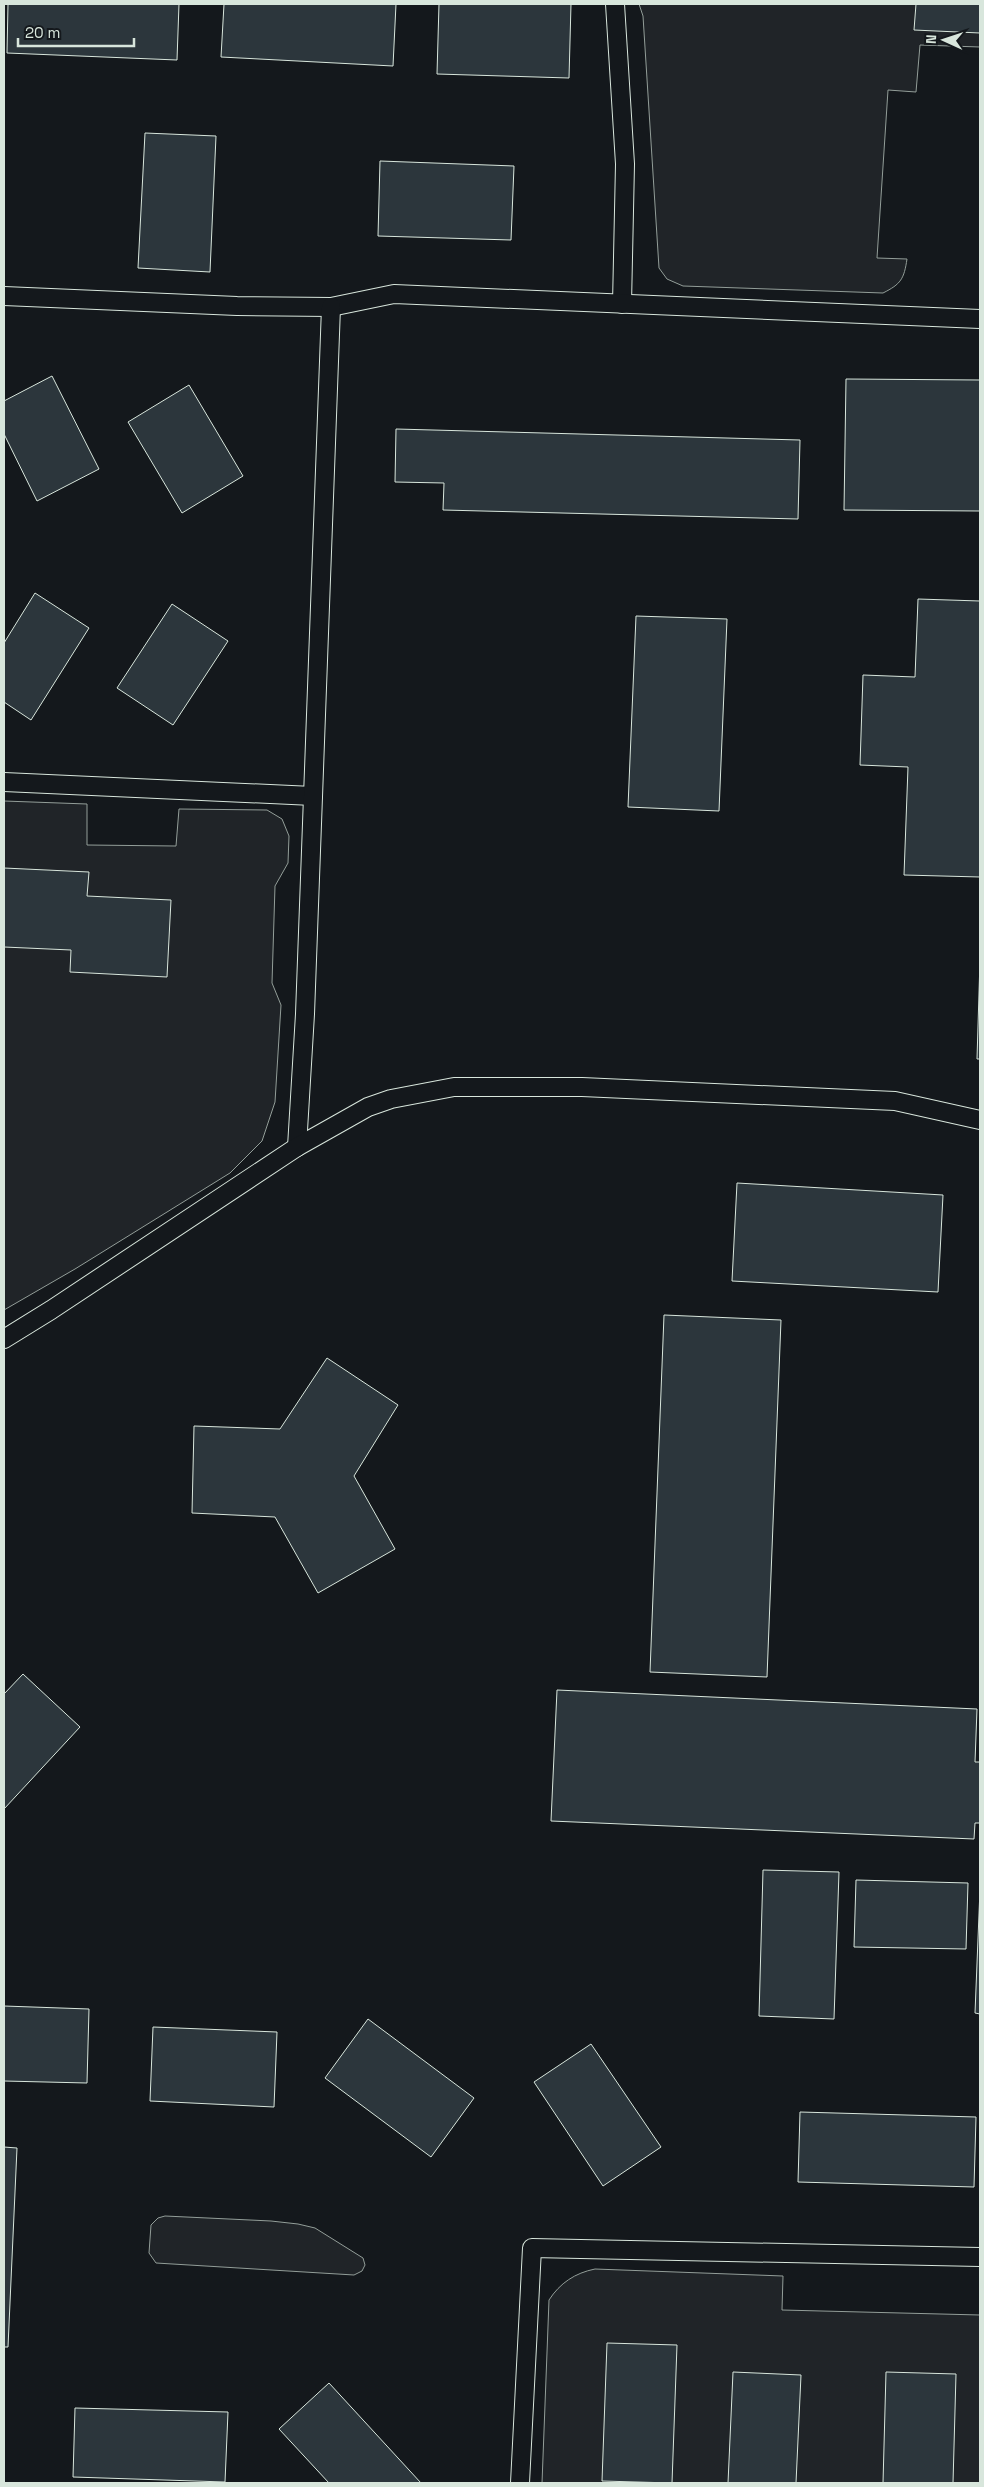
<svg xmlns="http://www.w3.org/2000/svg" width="984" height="2487" viewBox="0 0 984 2487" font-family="'Space Grotesk',sans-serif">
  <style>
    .green { fill: #202428; stroke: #939e99 }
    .building { fill: #2c363c; stroke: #d8e6dc }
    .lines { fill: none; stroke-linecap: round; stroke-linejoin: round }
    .lane-casing { stroke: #d8e6dc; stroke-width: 20 }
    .lane { stroke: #14181c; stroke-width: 18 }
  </style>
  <rect width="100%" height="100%" fill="#14181c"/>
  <g class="green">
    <path d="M639 4H980V47L920 45 916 92 888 90 877 258 907 259C904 279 901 284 883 293L683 286 667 279 659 268 643 16Z"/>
    <path d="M4 801 87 804V845L176 846 179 809 267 810 282 819 289 836 288 863 275 886 272 983 281 1005 275 1102 262 1141 230 1173 75 1269 4 1310Z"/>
    <path d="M165 2216 271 2221 298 2224 315 2228 363 2258 365 2265 362 2271 354 2275 156 2263 149 2253 151 2225 158 2218Z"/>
    <path d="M595 2269 783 2276 782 2310 980 2315V2483H542L549 2300C560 2283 575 2273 595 2269Z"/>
  </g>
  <g class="building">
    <path d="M8 4H179L177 60 7 53Z"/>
    <path d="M224 4H396L393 66 221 57Z"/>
    <path d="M439 4H571L569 78 437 74Z"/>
    <path d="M916 4H980V33L914 30Z"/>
    <path d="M145 133 216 136 210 272 138 268Z"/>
    <path d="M380 161 514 166 511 240 378 236Z"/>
    <path d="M52 376 99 469 37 501 4 434V401Z"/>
    <path d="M846 379 980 380V511L844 510Z"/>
    <path d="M189 385 243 476 182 513 128 422Z"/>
    <path d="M396 429 800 440 798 519 443 510 444 483 395 482Z"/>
    <path d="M35 593 89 628 31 720 4 702V643Z"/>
    <path d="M918 599 980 601V877L904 875 908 767 860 765 863 675 915 677Z"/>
    <path d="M172 604 228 641 173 725 117 688Z"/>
    <path d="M636 616 727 619 719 811 628 807Z"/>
    <path d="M4 868 89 872 87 896 171 900 167 977 70 972 71 950 4 947Z"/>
    <path d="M980 960V1059H977Z"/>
    <path d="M737 1183 943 1195 938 1292 732 1281Z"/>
    <path d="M664 1315 781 1320 767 1677 650 1672Z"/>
    <path d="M327 1358 398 1405 354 1476 395 1549 318 1593 275 1517 192 1513 194 1426 280 1429Z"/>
    <path d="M23 1674 80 1727 4 1809V1694Z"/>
    <path d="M557 1690 977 1709 975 1762H980V1823H975L974 1839 551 1821Z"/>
    <path d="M763 1870 839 1872 834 2019 759 2016Z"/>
    <path d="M856 1880 968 1883 966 1949 854 1947Z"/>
    <path d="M980 1889V2014L975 2013Z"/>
    <path d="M4 2006 89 2009 87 2083 4 2081Z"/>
    <path d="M368 2019 474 2098 431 2157 325 2078Z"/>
    <path d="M153 2027 277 2032 274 2107 150 2101Z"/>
    <path d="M591 2044 661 2147 603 2186 534 2082Z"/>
    <path d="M800 2112 976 2117 974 2187 798 2182Z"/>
    <path d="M4 2147 17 2148 8 2347H4Z"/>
    <path d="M607 2343 677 2345 672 2483 602 2481Z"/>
    <path d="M733 2372 801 2375 796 2483H728Z"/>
    <path d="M886 2372 956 2374 953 2483H883Z"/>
    <path d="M329 2383 421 2483H329L279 2429Z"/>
    <path d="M75 2408 228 2412 225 2482 73 2477Z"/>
  </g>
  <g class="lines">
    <g class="lane-casing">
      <g id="lane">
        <path d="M615 4 625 164 622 304"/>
        <path d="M4 296 237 306 331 307 394 294 980 319"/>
        <path d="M4 782 313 796"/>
        <path d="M297 1147 305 1014 331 307"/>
        <path d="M4 1339 51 1310 297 1147 368 1107 391 1099 454 1087H582L895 1101 980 1120"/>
        <path d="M520 2483 532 2248 980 2257"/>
      </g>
    </g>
    <use href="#lane" class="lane"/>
  </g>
  <rect width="984" height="2487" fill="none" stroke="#d8e6dc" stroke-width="10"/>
  <g transform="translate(944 40) rotate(273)" stroke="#14181c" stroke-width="4" paint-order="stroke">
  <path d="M0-4L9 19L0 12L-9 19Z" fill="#d8e6dc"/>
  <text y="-8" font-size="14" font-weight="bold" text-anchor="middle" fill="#d8e6dc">N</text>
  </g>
  <path d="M18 38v8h116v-8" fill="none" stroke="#d8e6dc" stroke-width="2.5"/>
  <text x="25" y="38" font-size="15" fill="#d8e6dc" stroke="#14181c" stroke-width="4" paint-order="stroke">20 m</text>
</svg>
